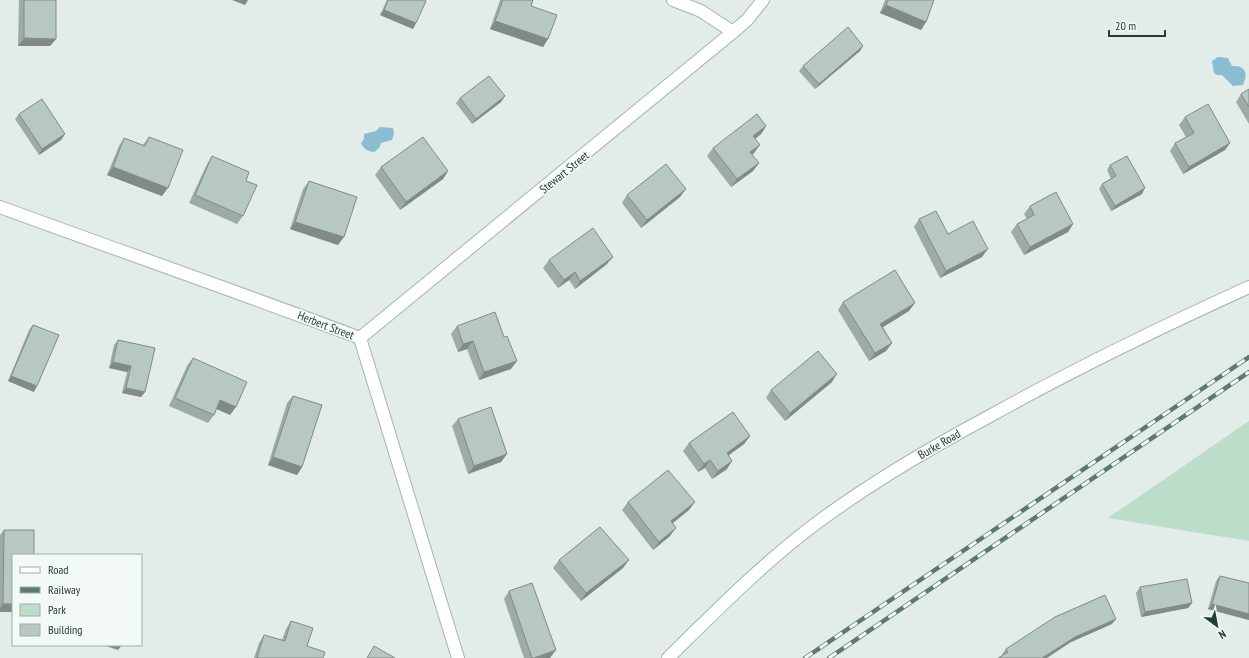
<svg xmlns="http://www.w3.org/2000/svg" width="1249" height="658" viewBox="0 0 1249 658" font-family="'PT Sans Narrow',sans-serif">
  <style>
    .green { fill: #bbddc9 }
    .water { fill: #8abdd1 }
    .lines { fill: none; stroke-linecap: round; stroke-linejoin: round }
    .minor-casing { stroke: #a5b4b1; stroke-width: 14 }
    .minor { stroke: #fff; stroke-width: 12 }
    .rail-casing { stroke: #5c7975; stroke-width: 4.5 }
    .rail { stroke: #f3f9f6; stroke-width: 3; stroke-dasharray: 9; stroke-linecap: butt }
    .wall { fill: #9daba7 }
    .shaded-wall { fill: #808b88 }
    .building { fill: #b7c7c2; stroke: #808b88 }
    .labels { text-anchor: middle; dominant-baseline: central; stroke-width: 3.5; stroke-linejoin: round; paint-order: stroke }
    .street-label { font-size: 12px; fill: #223d39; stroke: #f3f9f6 }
  </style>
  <rect width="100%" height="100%" fill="#e2ece9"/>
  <path class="green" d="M1249 421V541L1108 518Z"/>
  <g class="water">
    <path d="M1218 57 1228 58 1232 66C1235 66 1240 66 1242 68 1248 72 1245 80 1243 85L1233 86 1222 75H1217L1214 73 1212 61Z"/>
    <path d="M380 127 393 128 394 133 392 140 381 143 379 148 374 152C369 152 362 148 361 143L364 139V134L376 131Z"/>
  </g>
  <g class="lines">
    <g class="minor-casing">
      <g id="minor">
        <path d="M673 0 701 11 733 32"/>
        <path d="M0 207C120 251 241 293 360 338"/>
        <path d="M360 338 733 32 747 20 763 0"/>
        <path d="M360 338 458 658"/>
        <path d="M668 658C716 611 764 562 818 522 872 482 930 448 990 416 1074 369 1161 327 1249 287"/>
      </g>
    </g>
    <use href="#minor" class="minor"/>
    <g class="rail-casing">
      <g id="rail">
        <path d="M805 658 1249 357"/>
        <path d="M829 658 1249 372"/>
      </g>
    </g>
    <use href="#rail" class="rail"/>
  </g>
  <g class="wall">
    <path d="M19 0H56V39L50 46H18Z"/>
    <path d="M387 0H424L416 23 413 29 380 15Z"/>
    <path d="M500 0H533L531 6 548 39 543 47 490 29Z"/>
    <path d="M885 0H934L926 22 921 30 880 13Z"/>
    <path d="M863 46 860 51 815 89 799 71 803 66Z"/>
    <path d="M1249 89V124L1236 102 1241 94Z"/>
    <path d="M505 96 501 102 472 124 456 103 460 98Z"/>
    <path d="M19 114 65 134 61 140 39 155 15 119Z"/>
    <path d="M1185 117 1230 143 1225 150 1183 174 1170 151 1175 143 1186 137 1179 125Z"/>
    <path d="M766 126 761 134 755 139 754 153 752 155 759 163 753 171 731 187 707 156 713 148Z"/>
    <path d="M149 137 162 196 107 175 119 146 124 138 143 145Z"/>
    <path d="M212 156 246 181 243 216 237 224 189 203 207 164Z"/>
    <path d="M1110 165 1142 194 1111 211 1099 189 1102 184 1111 179 1107 170Z"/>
    <path d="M381 167 448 171 443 179 400 210 375 175Z"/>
    <path d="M309 181 338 245 290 229 303 189Z"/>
    <path d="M627 195 680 197 641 228 622 203Z"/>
    <path d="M1030 206 1073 224 1068 232 1024 255 1011 232 1017 224 1027 219 1024 214Z"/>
    <path d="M919 219 948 234 982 257 940 278 914 227Z"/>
    <path d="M549 260 607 264 575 289 569 280 558 288 543 268Z"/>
    <path d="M843 302 909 311 883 327 892 343 886 351 869 361 838 310Z"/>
    <path d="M33 325 34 392 8 381 29 330Z"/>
    <path d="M457 326 511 369 479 380 467 349 458 352 451 334Z"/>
    <path d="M118 340 145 392 141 397 122 393 127 372 109 368 114 345Z"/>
    <path d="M193 358 230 415 216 409 214 415 208 423 169 406 187 366Z"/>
    <path d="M832 382 785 421 766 398 771 390Z"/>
    <path d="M293 396 302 467 297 475 268 465 287 403Z"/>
    <path d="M458 419 507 454 501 462 468 474 452 426Z"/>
    <path d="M750 436 744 444 729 455 727 469 712 479 705 468 698 472 683 451 689 443Z"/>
    <path d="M628 502 689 510 672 524 670 536 653 550 622 510Z"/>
    <path d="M4 530 13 612H0V535Z"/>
    <path d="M559 560 623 568 581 601 553 568Z"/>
    <path d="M1220 576 1249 583V620L1208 609 1216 581Z"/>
    <path d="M1140 587 1192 603 1188 608 1141 617 1136 593Z"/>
    <path d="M509 591 550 658H524L504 599Z"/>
    <path d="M291 621 307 646 323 658H254L259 643 264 635 282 640 286 629Z"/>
    <path d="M1112 624 1071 642 1003 655 1002 654 1006 649Z"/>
  </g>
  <g class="shaded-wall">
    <path d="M232 0H248L245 5Z"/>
    <path d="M886 5 926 22 921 30 880 13Z"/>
    <path d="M384 10 416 23 413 29 380 15Z"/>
    <path d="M495 21 548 39 543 47 490 29Z"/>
    <path d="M24 38 56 39 50 46H18Z"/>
    <path d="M863 46 860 51 815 89 819 84Z"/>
    <path d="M505 96 501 102 472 124 476 119Z"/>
    <path d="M766 126 761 134 748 144 753 136Z"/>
    <path d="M65 134 61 140 39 155 42 149Z"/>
    <path d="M1230 143 1225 150 1183 174 1189 167Z"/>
    <path d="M760 145 754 153 745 160 750 152Z"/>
    <path d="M759 163 753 171 731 187 737 179Z"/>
    <path d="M113 167 168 188 162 196 107 175Z"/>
    <path d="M448 171 443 179 400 210 406 202Z"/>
    <path d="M1145 188 1142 194 1111 211 1115 206Z"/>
    <path d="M686 189 680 197 641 228 647 220Z"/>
    <path d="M295 222 344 237 338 245 290 229Z"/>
    <path d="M1073 224 1068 232 1024 255 1030 247Z"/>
    <path d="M988 249 982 257 940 278 946 271Z"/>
    <path d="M613 257 607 264 575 289 580 281Z"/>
    <path d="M575 272 569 280 558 288 564 280Z"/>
    <path d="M915 303 909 311 875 332 880 324Z"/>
    <path d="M473 341 467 349 458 352 463 344Z"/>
    <path d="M892 343 886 351 869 361 875 353Z"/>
    <path d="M517 361 511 369 479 380 484 372Z"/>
    <path d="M113 362 131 366 127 372 109 368Z"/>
    <path d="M837 374 832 382 785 421 790 413Z"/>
    <path d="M11 376 37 386 34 392 8 381Z"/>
    <path d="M126 388 145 392 141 397 122 393Z"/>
    <path d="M220 400 236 407 230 415 215 408Z"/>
    <path d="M750 436 744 444 721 461 727 453Z"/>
    <path d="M507 454 501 462 468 474 474 466Z"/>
    <path d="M273 457 302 467 297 475 268 465Z"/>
    <path d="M710 460 705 468 698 472 704 464Z"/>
    <path d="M732 461 727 469 712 479 718 471Z"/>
    <path d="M695 502 689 510 665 529 671 521Z"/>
    <path d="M676 528 670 536 653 550 659 542Z"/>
    <path d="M629 560 623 568 581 601 586 593Z"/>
    <path d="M1192 603 1188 608 1141 617 1145 612Z"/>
    <path d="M3 604H13V612H0V608Z"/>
    <path d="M1212 604 1249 614V620L1208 609Z"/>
    <path d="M1116 619 1112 624 1071 642 1047 658H1042L1075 637Z"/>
    <path d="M103 645H122L118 650Z"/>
    <path d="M556 650 550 658H534Z"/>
  </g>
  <g class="building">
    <path d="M24 0H56V39L24 38Z"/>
    <path d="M388 0H424L426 1 416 23 384 10Z"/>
    <path d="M503 0H533L531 6 557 15 548 39 495 21Z"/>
    <path d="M888 0H934L926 22 886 5Z"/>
    <path d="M848 27 863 46 819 84 803 66Z"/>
    <path d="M489 76 505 96 476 119 460 98Z"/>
    <path d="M1249 89V107L1241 94Z"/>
    <path d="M42 99 65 134 42 149 19 114Z"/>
    <path d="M1208 104 1230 143 1189 167 1175 143 1194 133 1185 117Z"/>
    <path d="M757 114 766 126 753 136 760 145 750 152 759 163 737 179 713 148Z"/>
    <path d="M149 137 183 150 168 188 113 167 124 138 145 146Z"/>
    <path d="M423 137 448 171 406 202 381 167Z"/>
    <path d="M212 156 249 172 246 181 257 185 243 216 195 195Z"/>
    <path d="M1127 156 1145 188 1115 206 1102 184 1116 176 1110 165Z"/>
    <path d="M666 164 686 189 647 220 627 195Z"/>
    <path d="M309 181 357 197 344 237 295 222Z"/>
    <path d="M1056 192 1073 224 1030 247 1017 224 1034 215 1030 206Z"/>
    <path d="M936 211 948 234 973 221 988 249 946 271 919 219Z"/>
    <path d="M593 228 613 257 580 281 575 272 564 280 549 260Z"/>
    <path d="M895 270 915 303 880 324 892 343 875 353 843 302Z"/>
    <path d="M495 312 504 337 507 336 517 361 484 372 473 341 463 344 457 326Z"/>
    <path d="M33 325 59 335 37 386 11 376Z"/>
    <path d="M118 340 155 348 145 392 126 388 131 366 113 362Z"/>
    <path d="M818 351 837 374 790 413 771 390Z"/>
    <path d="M193 358 247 382 236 407 220 400 214 415 175 398Z"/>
    <path d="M293 396 322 405 302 467 273 457Z"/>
    <path d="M491 407 507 454 474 466 458 419Z"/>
    <path d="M733 412 750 436 727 453 732 461 718 471 710 460 704 464 689 443Z"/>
    <path d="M668 470 695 502 671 521 676 528 659 542 628 502Z"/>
    <path d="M600 527 629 560 586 593 559 560Z"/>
    <path d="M4 530H34V555H13V604H3Z"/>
    <path d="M1220 576 1249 583V614L1212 604Z"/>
    <path d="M1187 579 1192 603 1145 612 1140 587Z"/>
    <path d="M532 583 556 650 534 658H532L509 591Z"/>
    <path d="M1105 595 1116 619 1075 637 1042 658H998L1008 652 1006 649 1055 617Z"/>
    <path d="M291 621 313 628 307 646 325 652 323 658H257L264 635 285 641Z"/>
    <path d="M374 646 395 658H367Z"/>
  </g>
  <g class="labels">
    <g class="street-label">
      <text transform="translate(564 172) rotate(-39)">Stewart Street</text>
      <text transform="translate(326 325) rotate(21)">Herbert Street</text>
      <text transform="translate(939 444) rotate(-30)">Burke Road</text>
    </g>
  </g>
  <rect x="12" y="554" width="130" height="92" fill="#f3f9f6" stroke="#9faeaa"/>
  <rect x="20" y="567" width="20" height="6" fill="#ffffff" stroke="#9faeaa"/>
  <text x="48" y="574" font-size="12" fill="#223d39">Road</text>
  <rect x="20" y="587" width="20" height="6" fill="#5c7975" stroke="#9faeaa"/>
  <text x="48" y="594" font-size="12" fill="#223d39">Railway</text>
  <rect x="20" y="604" width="20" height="12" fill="#bbddc9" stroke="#9faeaa"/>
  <text x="48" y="614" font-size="12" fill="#223d39">Park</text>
  <rect x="20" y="624" width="20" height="12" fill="#b7c7c2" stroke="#9faeaa"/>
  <text x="48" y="634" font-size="12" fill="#223d39">Building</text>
  <g transform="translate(1217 626) rotate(148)" stroke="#f3f9f6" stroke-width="3" paint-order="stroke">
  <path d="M0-3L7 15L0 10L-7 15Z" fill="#223d39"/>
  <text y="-6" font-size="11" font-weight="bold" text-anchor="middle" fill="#223d39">N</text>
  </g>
  <path d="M1109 30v6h56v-6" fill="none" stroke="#223d39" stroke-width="2"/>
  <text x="1115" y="30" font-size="12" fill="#223d39" stroke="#f3f9f6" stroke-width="3" paint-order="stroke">20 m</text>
</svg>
